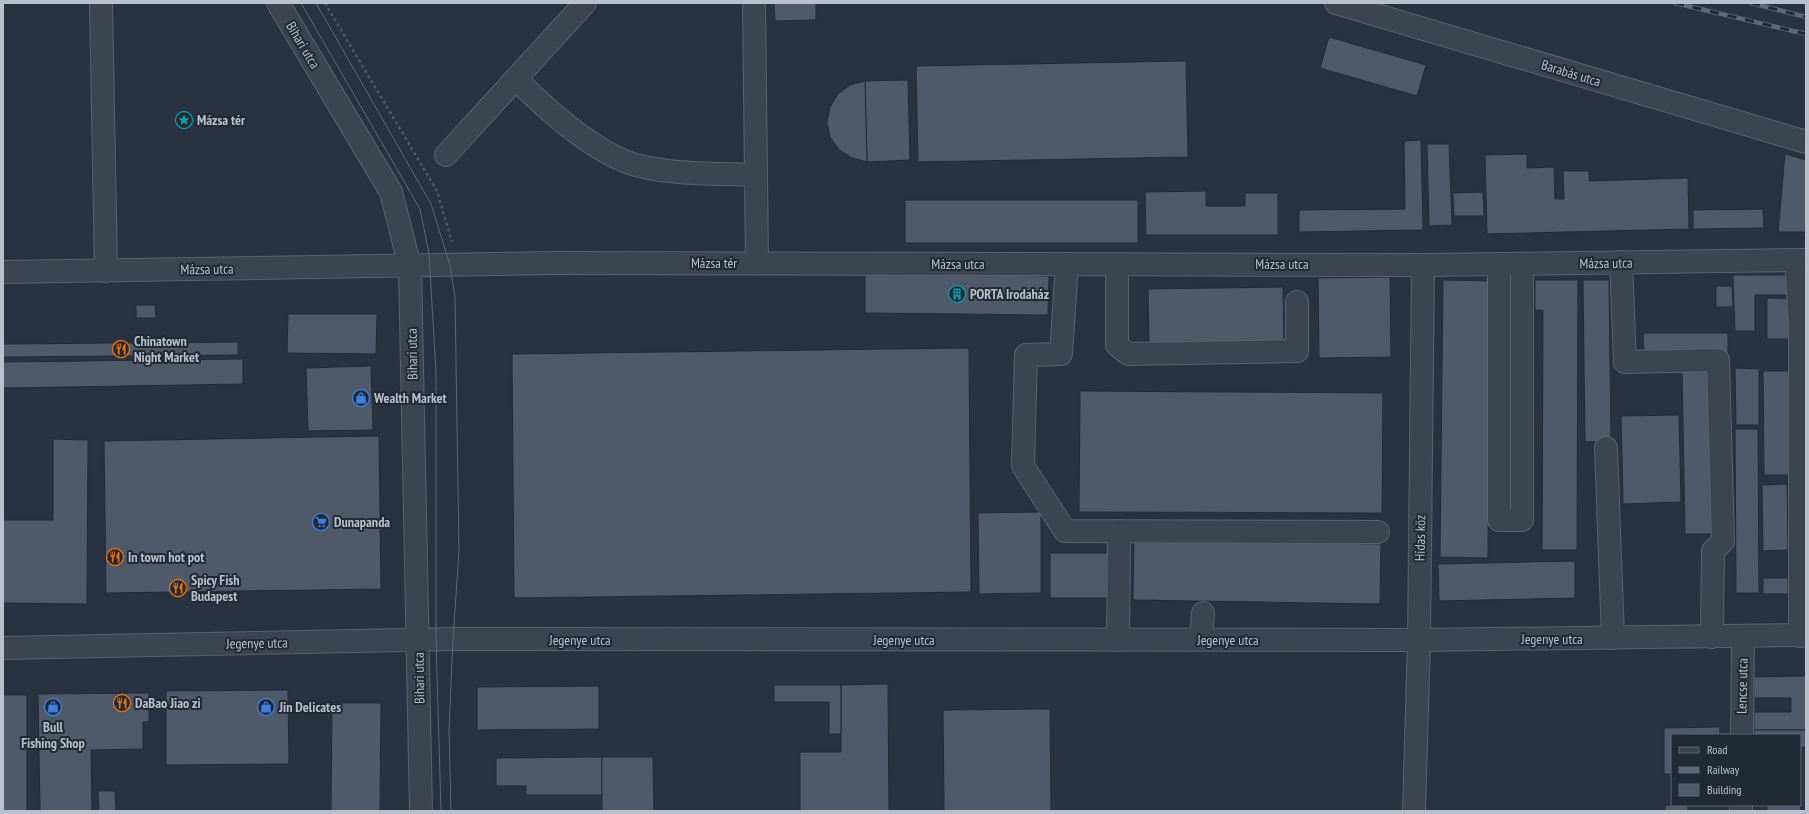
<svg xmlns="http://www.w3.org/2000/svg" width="1809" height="814" viewBox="0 0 1809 814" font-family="'PT Sans Narrow',sans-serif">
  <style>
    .building { fill: #4e5969; stroke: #232b38 }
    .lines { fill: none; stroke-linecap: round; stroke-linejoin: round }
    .minor-casing { stroke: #5a626e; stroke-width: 24 }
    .path { stroke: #485c5e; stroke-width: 2.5; stroke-dasharray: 3 3; stroke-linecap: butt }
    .minor { stroke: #3c4451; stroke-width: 22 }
    .tram { stroke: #5e6877; stroke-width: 1 }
    .rail-casing { stroke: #5e6877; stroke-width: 4.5 }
    .rail { stroke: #212936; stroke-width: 3; stroke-dasharray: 9; stroke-linecap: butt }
    .labels { text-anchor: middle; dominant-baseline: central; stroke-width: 4; stroke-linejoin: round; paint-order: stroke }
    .street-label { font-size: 14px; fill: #b9c0cb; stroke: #212936 }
    .poi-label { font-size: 14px; font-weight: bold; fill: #b9c0cb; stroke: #212936; text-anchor: start }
  </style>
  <rect width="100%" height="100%" fill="#283241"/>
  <g class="building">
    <path d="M774 3H816V20L775 21Z"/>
    <path d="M1329 37 1426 65 1417 96 1320 68Z"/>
    <path d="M1186 61 1188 157 918 162 916 66Z"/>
    <path d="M908 80 910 160 867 162 865 81Z"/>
    <path d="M865 81 867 162 852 158 839 150 830 137 827 122 830 107 838 94 850 85Z"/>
    <path d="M1421 140 1423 230 1299 232V210L1405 209 1404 141Z"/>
    <path d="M1427 144H1449L1452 225 1429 226Z"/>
    <path d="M1527 154V168L1554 167 1555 199H1564L1563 171H1589V181L1688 178 1689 229 1487 234 1485 155Z"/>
    <path d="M1785 154 1806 160V232H1778Z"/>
    <path d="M1206 191V206H1245V193H1278V235H1146L1145 192Z"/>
    <path d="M1483 192 1484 216H1454L1453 193Z"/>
    <rect x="905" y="200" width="233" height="43"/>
    <path d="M1763 209 1764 228 1693 229V210Z"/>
    <path d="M865 273 1049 276 1048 315 865 313Z"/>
    <path d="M1733 275H1788V295H1755V331H1735Z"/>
    <path d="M1390 277 1391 357 1319 358 1318 278Z"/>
    <path d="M1443 280 1490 281 1488 558 1440 557Z"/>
    <path d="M1535 280H1578L1577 550H1542L1543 310H1535Z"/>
    <path d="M1583 280H1609L1611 441 1585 442Z"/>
    <path d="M1716 286H1732L1733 307H1716Z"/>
    <path d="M1283 287 1284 343 1149 345 1148 289Z"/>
    <path d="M1767 298 1790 299 1789 339H1767Z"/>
    <path d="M136 305H155L156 318H136Z"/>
    <path d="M288 314H377L376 354 287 353Z"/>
    <path d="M1643 333H1728V355H1644Z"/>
    <path d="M238 342V355L3 357V344Z"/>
    <path d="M969 348 971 592 514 598 512 354Z"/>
    <path d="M243 359V384L3 388V362Z"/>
    <path d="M371 366 373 430 308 431 306 368Z"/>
    <path d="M1711 367 1714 534H1685L1682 368Z"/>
    <path d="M1735 368 1759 369V425H1736Z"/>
    <path d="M1763 371H1790L1791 475H1764Z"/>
    <path d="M1080 391 1383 393 1382 513 1079 512Z"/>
    <path d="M1679 415 1681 502 1623 504 1621 416Z"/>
    <path d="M1735 429H1758L1759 593H1736Z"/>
    <path d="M379 436 381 589 106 593 104 441Z"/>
    <path d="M53 439 88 440 87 604 3 603V520H53Z"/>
    <path d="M1787 484 1788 550 1763 551 1762 485Z"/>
    <path d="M1041 512V593L979 594 978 513Z"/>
    <path d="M1134 539 1381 544 1380 604 1133 600Z"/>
    <path d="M1050 553H1109L1108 598H1050Z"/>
    <path d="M1575 561V598L1439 601 1438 564Z"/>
    <rect x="1763" y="578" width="25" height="16"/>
    <path d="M1806 676V730H1754V712H1791V698H1754V677Z"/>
    <path d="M888 684 889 811H800V752H841V685Z"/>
    <path d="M774 685H841V734H829V702H774Z"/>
    <path d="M599 686V729L477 730V687Z"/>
    <path d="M288 690 289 764 166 765V691Z"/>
    <path d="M149 693V722H143V749L91 750 92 811H40L38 694Z"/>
    <rect x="3" y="695" width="24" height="116"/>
    <path d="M332 703H381L380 811H331Z"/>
    <path d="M1050 709 1051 811H944L943 710Z"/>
    <path d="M1720 727V735H1672V774H1664V728Z"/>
    <path d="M1754 730H1806V747H1800V735H1754Z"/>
    <path d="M602 757V795H526V786H496V758Z"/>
    <path d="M602 757H653L654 811H602Z"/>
    <path d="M98 791H115L116 811H99Z"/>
    <path d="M1800 794 1801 811H1767V805H1800Z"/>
    <rect x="1665" y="805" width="23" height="6"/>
  </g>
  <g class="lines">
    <g class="minor-casing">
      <g id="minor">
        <path d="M101 3 106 271"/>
        <path d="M278 3 391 192 410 267 421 811"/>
        <path d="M754 3 757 263"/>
        <path d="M1336 3 1806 142"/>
        <path d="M516 79C547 110 597 156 640 166 676 175 719 173 756 175"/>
        <path d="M446 155 585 3"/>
        <path d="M1796 261 1800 326V636"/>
        <path d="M1621 262 1625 362 1718 360 1723 541 1713 551 1712 637"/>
        <path d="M1067 264 1061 354 1026 355 1023 466 1065 531 1378 532"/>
        <path d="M1117 264V345L1128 354 1297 351V302"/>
        <path d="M1499 264V520H1522V264"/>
        <path d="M3 272 557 263 1423 265 1806 260"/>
        <path d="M1606 448 1613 638"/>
        <path d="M1118 640 1119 531"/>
        <path d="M1201 640 1203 613"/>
        <path d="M3 648 453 639 1419 640 1806 635"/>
        <path d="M1742 735 1743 637"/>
        <path d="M1414 811 1419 640 1423 265"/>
        <path d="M1741 811V805"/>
      </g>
    </g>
    <path class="path" d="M325 3 437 191 452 242"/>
    <use href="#minor" class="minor"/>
    <g class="tram">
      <path d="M301 3 420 209 429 254 436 372V640L441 811"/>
      <path d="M316 3 431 204 450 265 455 297 459 551 453 639 449 729 451 811"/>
    </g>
    <g class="rail-casing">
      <g id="rail">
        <path d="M1675 3 1806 34"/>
        <path d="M1751 3 1806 17"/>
      </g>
    </g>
    <use href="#rail" class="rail"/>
  </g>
  <defs>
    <g id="sight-ring" transform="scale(0.9)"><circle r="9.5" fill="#212936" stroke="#0f9aa8" stroke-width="1.5"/><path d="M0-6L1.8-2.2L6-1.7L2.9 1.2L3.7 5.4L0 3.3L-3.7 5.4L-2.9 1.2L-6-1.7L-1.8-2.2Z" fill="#0f9aa8"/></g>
    <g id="building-ring" transform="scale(0.9)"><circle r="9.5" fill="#212936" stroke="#0f9aa8" stroke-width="1.5"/><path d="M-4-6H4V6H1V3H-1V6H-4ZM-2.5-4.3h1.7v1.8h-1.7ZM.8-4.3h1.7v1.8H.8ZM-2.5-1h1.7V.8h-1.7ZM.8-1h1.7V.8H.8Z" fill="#0f9aa8"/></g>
    <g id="restaurant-ring" transform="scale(0.9)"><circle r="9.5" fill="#212936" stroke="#e8710a" stroke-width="1.5"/><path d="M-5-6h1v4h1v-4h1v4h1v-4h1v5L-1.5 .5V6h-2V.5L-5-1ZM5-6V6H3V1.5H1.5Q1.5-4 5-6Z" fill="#e8710a"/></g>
    <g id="shop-ring" transform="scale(0.9)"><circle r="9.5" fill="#212936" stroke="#3f7fe0" stroke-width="1.5"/><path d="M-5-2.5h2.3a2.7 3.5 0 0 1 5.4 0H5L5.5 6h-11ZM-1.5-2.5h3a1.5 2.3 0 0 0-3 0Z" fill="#3f7fe0"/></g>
    <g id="supermarket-ring" transform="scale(0.9)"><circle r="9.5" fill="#212936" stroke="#3f7fe0" stroke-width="1.5"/><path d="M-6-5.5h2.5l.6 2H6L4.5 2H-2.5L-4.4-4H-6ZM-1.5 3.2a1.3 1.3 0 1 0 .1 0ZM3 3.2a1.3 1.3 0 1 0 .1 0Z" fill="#3f7fe0"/></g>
  </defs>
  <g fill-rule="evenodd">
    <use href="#sight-ring" x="184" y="120"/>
    <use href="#building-ring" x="957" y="294"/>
    <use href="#restaurant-ring" x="121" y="349"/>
    <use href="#shop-ring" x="361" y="398"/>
    <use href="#supermarket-ring" x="321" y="522"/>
    <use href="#restaurant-ring" x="115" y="557"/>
    <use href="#restaurant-ring" x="178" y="588"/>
    <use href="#restaurant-ring" x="122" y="703"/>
    <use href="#shop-ring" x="53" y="707"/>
    <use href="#shop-ring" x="266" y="707"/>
  </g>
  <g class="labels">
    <g class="street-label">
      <text transform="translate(303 45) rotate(59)">Bihari utca</text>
      <text transform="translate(1571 73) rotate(17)">Barabás utca</text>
      <text x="714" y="263">Mázsa tér</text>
      <text transform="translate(1606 263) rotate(-1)">Mázsa utca</text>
      <text x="958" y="264">Mázsa utca</text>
      <text x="1282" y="264">Mázsa utca</text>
      <text transform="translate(207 269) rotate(-1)">Mázsa utca</text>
      <text transform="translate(412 354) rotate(-91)">Bihari utca</text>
      <text transform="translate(1420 538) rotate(-89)">Hidas köz</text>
      <text x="1552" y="639">Jegenye utca</text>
      <text x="580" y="640">Jegenye utca</text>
      <text x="904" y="640">Jegenye utca</text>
      <text x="1228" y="640">Jegenye utca</text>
      <text transform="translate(257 643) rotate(-1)">Jegenye utca</text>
      <text transform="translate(419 678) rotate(-91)">Bihari utca</text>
      <text transform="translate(1742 686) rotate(-89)">Lencse utca</text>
    </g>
    <g class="poi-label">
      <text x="197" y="120">Mázsa tér</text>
      <text x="970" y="294">PORTA Irodaház</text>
      <text x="134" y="341">Chinatown<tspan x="134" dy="16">Night Market</tspan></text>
      <text x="374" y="398">Wealth Market</text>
      <text x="334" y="522">Dunapanda</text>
      <text x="128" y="557">In town hot pot</text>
      <text x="191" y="580">Spicy Fish<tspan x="191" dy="16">Budapest</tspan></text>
      <text x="135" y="703">DaBao Jiao zi</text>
      <text x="279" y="707">Jin Delicates</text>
      <text x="53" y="727" text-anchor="middle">Bull<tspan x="53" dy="16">Fishing Shop</tspan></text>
    </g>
  </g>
  <rect width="1809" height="814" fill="none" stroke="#b9c0cb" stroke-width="8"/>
  <rect x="1671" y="734" width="130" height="72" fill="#212936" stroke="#5e6572"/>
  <rect x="1679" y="747" width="20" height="6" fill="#3c4451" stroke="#5e6572"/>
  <text x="1707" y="754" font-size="12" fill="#b9c0cb">Road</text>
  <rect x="1679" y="767" width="20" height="6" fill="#5e6877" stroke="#5e6572"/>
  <text x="1707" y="774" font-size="12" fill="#b9c0cb">Railway</text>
  <rect x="1679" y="784" width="20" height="12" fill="#4e5969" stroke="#5e6572"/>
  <text x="1707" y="794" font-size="12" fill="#b9c0cb">Building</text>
</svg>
